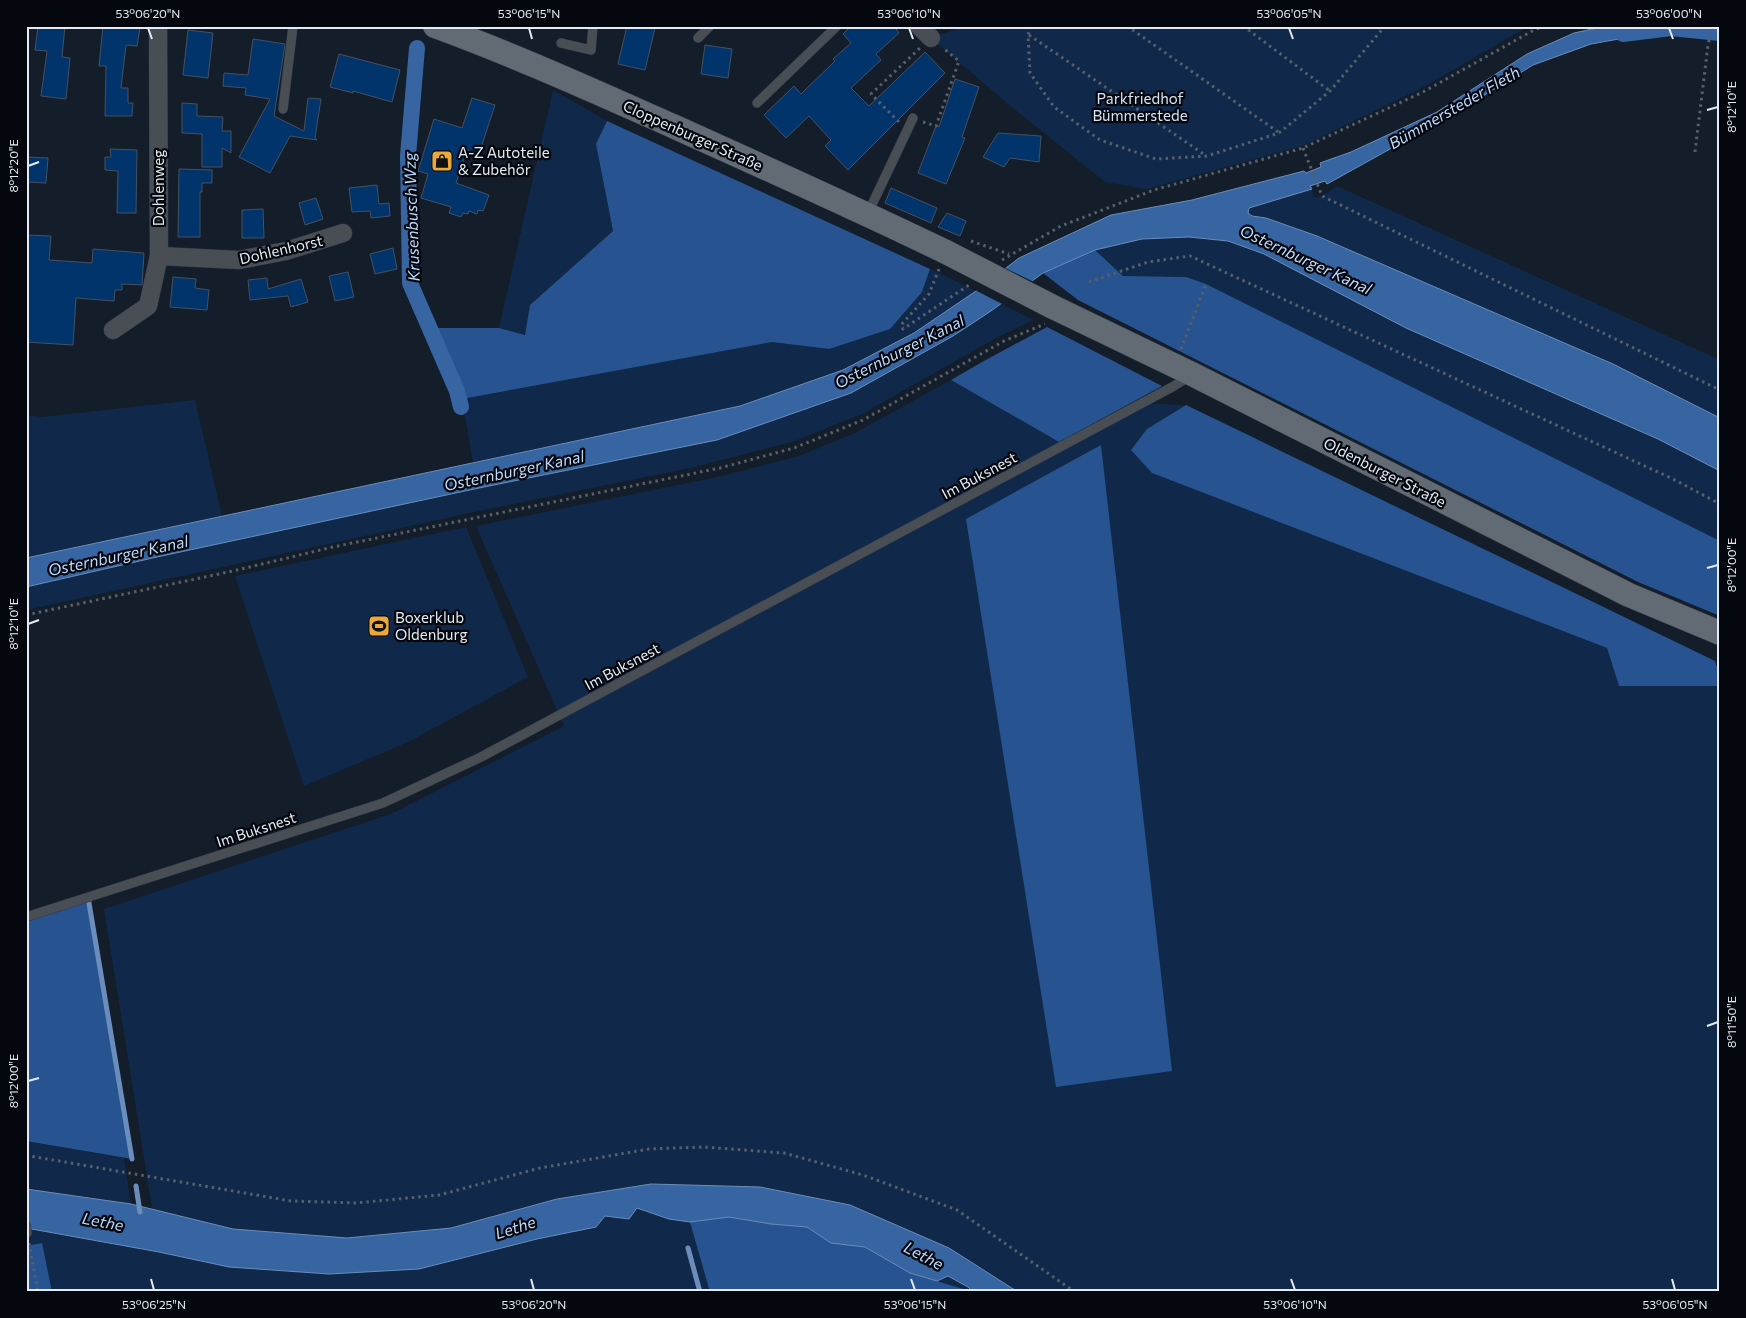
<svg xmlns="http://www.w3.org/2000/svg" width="1746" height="1318" viewBox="0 0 1746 1318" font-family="Commissioner,sans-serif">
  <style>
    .green { fill: #10294a }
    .forest { fill: #275490 }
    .water { fill: #3765a2; stroke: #6b8dbb }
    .pier { fill: #141d2a }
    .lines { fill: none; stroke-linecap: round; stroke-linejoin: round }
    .stream { stroke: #6b8dbb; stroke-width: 5 }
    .canal { stroke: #3765a2; stroke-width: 16 }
    .building { fill: #02346c; stroke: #46505f }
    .lane-casing { stroke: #313a46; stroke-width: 10 }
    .street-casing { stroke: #313a46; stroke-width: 19 }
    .secondary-casing { stroke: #313a46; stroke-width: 25 }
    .path { stroke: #575f6b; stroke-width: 3; stroke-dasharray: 2.5 4; stroke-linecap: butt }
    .lane { stroke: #494e55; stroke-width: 9 }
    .street { stroke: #494e55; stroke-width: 18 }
    .secondary { stroke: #626a74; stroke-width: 24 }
    .secondary-bridge-casing { stroke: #313a46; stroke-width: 25; stroke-linecap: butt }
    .secondary-bridge { stroke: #626a74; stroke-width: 24 }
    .ticks { fill: none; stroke: #e5ebf4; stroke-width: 2 }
    .labels { text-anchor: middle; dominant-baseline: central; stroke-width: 4.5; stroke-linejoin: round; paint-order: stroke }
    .park-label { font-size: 15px; fill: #d7e4f5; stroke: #04070d }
    .street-label { font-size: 15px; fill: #e5ebf4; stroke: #04070d }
    .poi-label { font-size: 15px; fill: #e5ebf4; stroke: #04070d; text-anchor: start }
    .water-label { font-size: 16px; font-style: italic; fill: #bed8fb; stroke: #04070d }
    .neatline { fill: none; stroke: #e5ebf4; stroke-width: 2 }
    .ticks-label { font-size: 12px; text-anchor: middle; fill: #e5ebf4 }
  </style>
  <rect width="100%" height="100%" fill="#141d2a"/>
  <g class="green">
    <path d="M964 26H1529L1420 89 1302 146 1147 189 1105 182 1014 109 931 38Z"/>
    <path d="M553 90 607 121 596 144 613 231 530 305 525 335 499 328Z"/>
    <path d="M1337 186 1720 360V418L1613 364 1317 236 1266 218 1252 216 1247 213 1249 208 1312 189 1314 197 1322 196Z"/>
    <path d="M1189 237 1228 241 1264 254 1406 328 1658 439 1720 471V541L1206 284 1186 277 1123 276 1095 250 1142 239Z"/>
    <path d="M930 269 976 291 914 333 843 370 740 406 600 437 473 462 462 399 772 342 829 349 922 292Z"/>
    <path d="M1001 304 1033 320 996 338 864 413 795 441 695 467 474 512 26 610V587L157 557 479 488 717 440 991 311Z"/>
    <path d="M951 380 1059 442 1134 403 1186 405 1147 429 1152 473 1607 648 1619 686H1720V1292H26V1228L159 1251 104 909 391 814 564 726 476 526 722 476 799 456 855 433Z"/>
    <path d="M195 400 222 516 26 558V415L42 417Z"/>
    <path d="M466 527 528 677 408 742 304 786 235 576Z"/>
    <path d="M26 1141 124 1158 131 1204 26 1189Z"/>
  </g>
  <g class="forest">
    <path d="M607 121 930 269 922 292 890 329 829 349 772 342 462 399 434 328H499L525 335 530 305 613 231 596 144Z"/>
    <path d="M1095 250 1123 276 1186 277 1206 284 1720 541V616L1638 582 1078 300 1043 273Z"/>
    <path d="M1047 327 1162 386 1059 442 951 380 982 362Z"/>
    <path d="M1186 405 1715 661 1720 676V686H1619L1607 648 1152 473 1131 450 1147 429Z"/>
    <path d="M1101 445 1172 1071 1056 1087 966 519Z"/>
    <path d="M88 897 132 1159 26 1141V917Z"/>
    <path d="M729 1217 771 1224 807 1227 831 1243 865 1247 910 1273 963 1289 965 1292H710L690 1222Z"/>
    <path d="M42 1243 52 1292H26V1246Z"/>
  </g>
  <g class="water">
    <path d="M1606 26H1641L1647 34 1591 44 1533 65 1464 108 1327 184 1325 181 1310 186 1312 189 1249 208 1248 213 1252 216 1266 218 1317 236 1613 364 1720 418V471L1658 439 1406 328 1264 254 1228 241 1189 237 1142 239 1095 250 1043 273 991 311 953 336 851 393 717 440 479 488 157 557 26 587V558L740 406 843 370 914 333 976 291 1019 258 1111 215 1192 200 1304 171 1306 173 1321 167 1320 163 1351 152 1437 112 1527 54 1574 33Z"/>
    <path d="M651 1184 760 1187 850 1205 949 1248 1018 1292H973L968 1287 948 1276 937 1281 910 1273 865 1247 831 1243 807 1227 771 1224 729 1217 690 1222 669 1219 637 1208 629 1219 605 1216 596 1227 537 1239 419 1269 329 1274 229 1267 159 1252 26 1228V1189L131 1204 233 1229 347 1238 451 1228 557 1199Z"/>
  </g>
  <path class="pier" d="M1003 267 1034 282 1004 305 973 289Z"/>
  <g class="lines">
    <g class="stream">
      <path d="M88 897 132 1159"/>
      <path d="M136 1186 140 1212"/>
      <path d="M688 1248 700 1292"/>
    </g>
    <g class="canal">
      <path d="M1623 34 1671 28 1720 33"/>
      <path d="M417 48 408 156 410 283 457 391 461 407"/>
    </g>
  </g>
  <g class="building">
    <path d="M38 26H65L62 57 70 58 66 99 41 96 47 51 35 50Z"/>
    <path d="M103 26 140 28 137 46 126 45 121 88H128V103H133L132 116H105L106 66H99Z"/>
    <path d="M627 26H647L655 28 645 70 618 64Z"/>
    <path d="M851 26H894L899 33 876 54 881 60 851 88 869 106 925 52 945 73 848 170 825 146 831 140 809 116 786 138 764 115 794 86 801 94 835 61 833 59 851 43 843 34Z"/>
    <path d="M188 30 213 33 208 78 183 75Z"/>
    <path d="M253 39 285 44 274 116 304 131 308 98 321 99 315 138 317 140 290 136 270 173 239 157 270 99 245 95 246 88 223 86 224 73 248 75Z"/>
    <path d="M705 45 732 49 728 78 701 74Z"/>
    <path d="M339 54 400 70 392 102 353 91V93L330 87Z"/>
    <path d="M955 79 979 87 962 137 965 138 946 184 918 173 936 126 939 127Z"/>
    <path d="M472 98 495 105 479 154 467 150 456 183 489 195 483 211 478 210 477 214 469 211 468 214 463 213 461 217 449 213 451 207 421 198 428 174 418 171 434 119 462 128Z"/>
    <path d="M182 103 197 104V116L223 117 222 131H231V153L222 148V167H202V134L182 133Z"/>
    <path d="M998 133 1041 136 1039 162 1010 158 1004 167 983 157Z"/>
    <path d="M110 149 137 150 136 213H117L118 171 105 170V157H111Z"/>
    <path d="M26 157 48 158 46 183 26 182Z"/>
    <path d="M179 169 212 170V183H202V192H200V237H178Z"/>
    <path d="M377 185 379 204 389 203 390 216 371 218 370 211 352 212 349 188Z"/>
    <path d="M891 188 937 208 931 223 885 203Z"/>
    <path d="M316 198 323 219 305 225 299 203Z"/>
    <path d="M263 209 264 238H242V210Z"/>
    <path d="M947 213 966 221 960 236 938 227Z"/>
    <path d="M26 235 51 236 49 260 92 263 93 249 144 253 142 285 122 284V290H115L114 301 76 298 73 345 26 342Z"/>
    <path d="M393 248 397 269 375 274 370 254Z"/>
    <path d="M348 272 354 297 335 301 329 276Z"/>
    <path d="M173 277 196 279 195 288 209 290 207 310 170 307Z"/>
    <path d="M267 278 268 289 301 279 308 302 291 307 288 296 250 300 248 280Z"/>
  </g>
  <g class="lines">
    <g class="lane-casing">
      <g id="lane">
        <path d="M698 38 710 26"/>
        <path d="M561 43 591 50 593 26"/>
        <path d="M757 103 837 26"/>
        <path d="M283 109 293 26"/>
        <path d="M868 213 913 118"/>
        <path d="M26 917 383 803 481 757 1174 386 1190 376"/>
        <path d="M26 1226 27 1233"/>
      </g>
    </g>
    <g class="street-casing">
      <g id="street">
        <path d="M919 26 931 38"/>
        <path d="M159 256 239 260 286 251 343 233"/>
        <path d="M113 330 148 306 159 256 158 26"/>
      </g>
    </g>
    <g class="secondary-casing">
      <g id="secondary">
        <path d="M435 26C517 56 596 92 675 127 766 168 857 209 946 252"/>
        <path d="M1053 307 1192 374 1629 595 1720 633"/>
      </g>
    </g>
    <g class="path">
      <path d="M1031 26 1028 35 1030 73 1054 107 1100 140 1156 159 1207 156 1279 133 1330 91 1385 26"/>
      <path d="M1127 26 1278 132"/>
      <path d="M1243 26 1330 91"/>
      <path d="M1029 35 1205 155"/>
      <path d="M899 122 871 94 920 48"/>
      <path d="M923 122 936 126 959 61 943 48"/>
      <path d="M1303 148 1322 196 1720 390"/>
      <path d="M1695 152 1708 45 1712 26"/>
      <path d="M971 241 1009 254"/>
      <path d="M1002 260 1061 226 1154 190 1303 148 1423 92 1534 30 1545 26"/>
      <path d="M939 269 929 294 901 325 903 329 969 285"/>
      <path d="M1089 282 1148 262 1190 256 1673 479 1720 504"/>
      <path d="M1181 349 1206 284"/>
      <path d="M26 615 233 571 333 547 720 468 794 448 863 420 1004 341 1045 324"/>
      <path d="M26 1157 30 1156 291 1201 356 1203 439 1195 540 1168 649 1149 703 1147 784 1153 863 1175 957 1210 1075 1292"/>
      <path d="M29 1243 38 1292"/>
    </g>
    <use href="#lane" class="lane"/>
    <use href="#street" class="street"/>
    <use href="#secondary" class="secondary"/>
    <g class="secondary-bridge-casing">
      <path id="secondary-bridge" d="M946 252 1053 307"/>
    </g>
    <use href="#secondary-bridge" class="secondary-bridge"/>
  </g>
  <path class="ticks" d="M148 28 152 39M529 28 532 39M909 28 913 39M1289 28 1293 39M1669 28 1673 39M1707 110 1718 107M28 166 39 162M1707 568 1718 565M28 624 39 620M1707 1026 1718 1022M28 1081 39 1078M151 1279 154 1290M531 1279 534 1290M911 1279 915 1290M1291 1279 1295 1290M1672 1279 1675 1290"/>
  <defs>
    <g id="shop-square" transform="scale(1.125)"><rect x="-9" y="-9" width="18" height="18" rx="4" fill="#eba93a" stroke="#04070d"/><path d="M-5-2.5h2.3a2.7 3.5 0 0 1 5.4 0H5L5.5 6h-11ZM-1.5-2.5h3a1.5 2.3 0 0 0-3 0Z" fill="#111"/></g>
    <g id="stadium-square" transform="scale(1.125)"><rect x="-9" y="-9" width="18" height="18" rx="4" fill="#eba93a" stroke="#04070d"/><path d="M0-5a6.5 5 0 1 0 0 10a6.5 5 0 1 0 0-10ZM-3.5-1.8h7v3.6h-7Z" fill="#111"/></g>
  </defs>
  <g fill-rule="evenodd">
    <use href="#shop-square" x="442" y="161"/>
    <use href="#stadium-square" x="379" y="626"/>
  </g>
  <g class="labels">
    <g class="park-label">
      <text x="1140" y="98">Parkfriedhof<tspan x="1140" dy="17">Bümmerstede</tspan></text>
    </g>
    <g class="street-label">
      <text transform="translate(693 135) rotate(24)">Cloppenburger Straße</text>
      <text transform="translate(158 188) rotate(-90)">Dohlenweg</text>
      <text transform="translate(281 249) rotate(-13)">Dohlenhorst</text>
      <text transform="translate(1385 472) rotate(27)">Oldenburger Straße</text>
      <text transform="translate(979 475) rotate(-28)">Im Buksnest</text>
      <text transform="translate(622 666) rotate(-28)">Im Buksnest</text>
      <text transform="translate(256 829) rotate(-18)">Im Buksnest</text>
    </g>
    <g class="poi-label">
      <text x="458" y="152">A-Z Autoteile<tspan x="458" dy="17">&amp; Zubehör</tspan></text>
      <text x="395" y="617">Boxerklub<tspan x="395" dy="17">Oldenburg</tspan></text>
    </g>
    <g class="water-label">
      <text transform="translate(1454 107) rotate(-30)">Bümmersteder Fleth</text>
      <text transform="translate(411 217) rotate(-92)">Krusenbusch Wzg</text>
      <text transform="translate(1306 259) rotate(25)">Osternburger Kanal</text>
      <text transform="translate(899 351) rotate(-27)">Osternburger Kanal</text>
      <text transform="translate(514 470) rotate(-12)">Osternburger Kanal</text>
      <text transform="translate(118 555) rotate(-12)">Osternburger Kanal</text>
      <text transform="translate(103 1221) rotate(11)">Lethe</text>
      <text transform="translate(515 1227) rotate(-18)">Lethe</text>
      <text transform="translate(924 1255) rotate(28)">Lethe</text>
    </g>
  </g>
  <rect width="1746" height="1318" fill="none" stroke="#04070d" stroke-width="55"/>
  <rect x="28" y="28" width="1690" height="1262" class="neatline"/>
  <g class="ticks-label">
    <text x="148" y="18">53°06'20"N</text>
    <text x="529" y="18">53°06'15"N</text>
    <text x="909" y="18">53°06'10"N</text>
    <text x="1289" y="18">53°06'05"N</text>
    <text x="1669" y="18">53°06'00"N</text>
    <text transform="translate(1732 107) rotate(-90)" y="4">8°12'10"E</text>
    <text transform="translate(14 166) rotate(-90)" y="4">8°12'20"E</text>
    <text transform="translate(1732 565) rotate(-90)" y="4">8°12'00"E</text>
    <text transform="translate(14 624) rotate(-90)" y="4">8°12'10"E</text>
    <text transform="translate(1732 1022) rotate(-90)" y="4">8°11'50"E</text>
    <text transform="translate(14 1081) rotate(-90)" y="4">8°12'00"E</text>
    <text x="154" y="1309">53°06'25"N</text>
    <text x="534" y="1309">53°06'20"N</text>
    <text x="915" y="1309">53°06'15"N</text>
    <text x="1295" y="1309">53°06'10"N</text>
    <text x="1675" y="1309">53°06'05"N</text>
  </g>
</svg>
